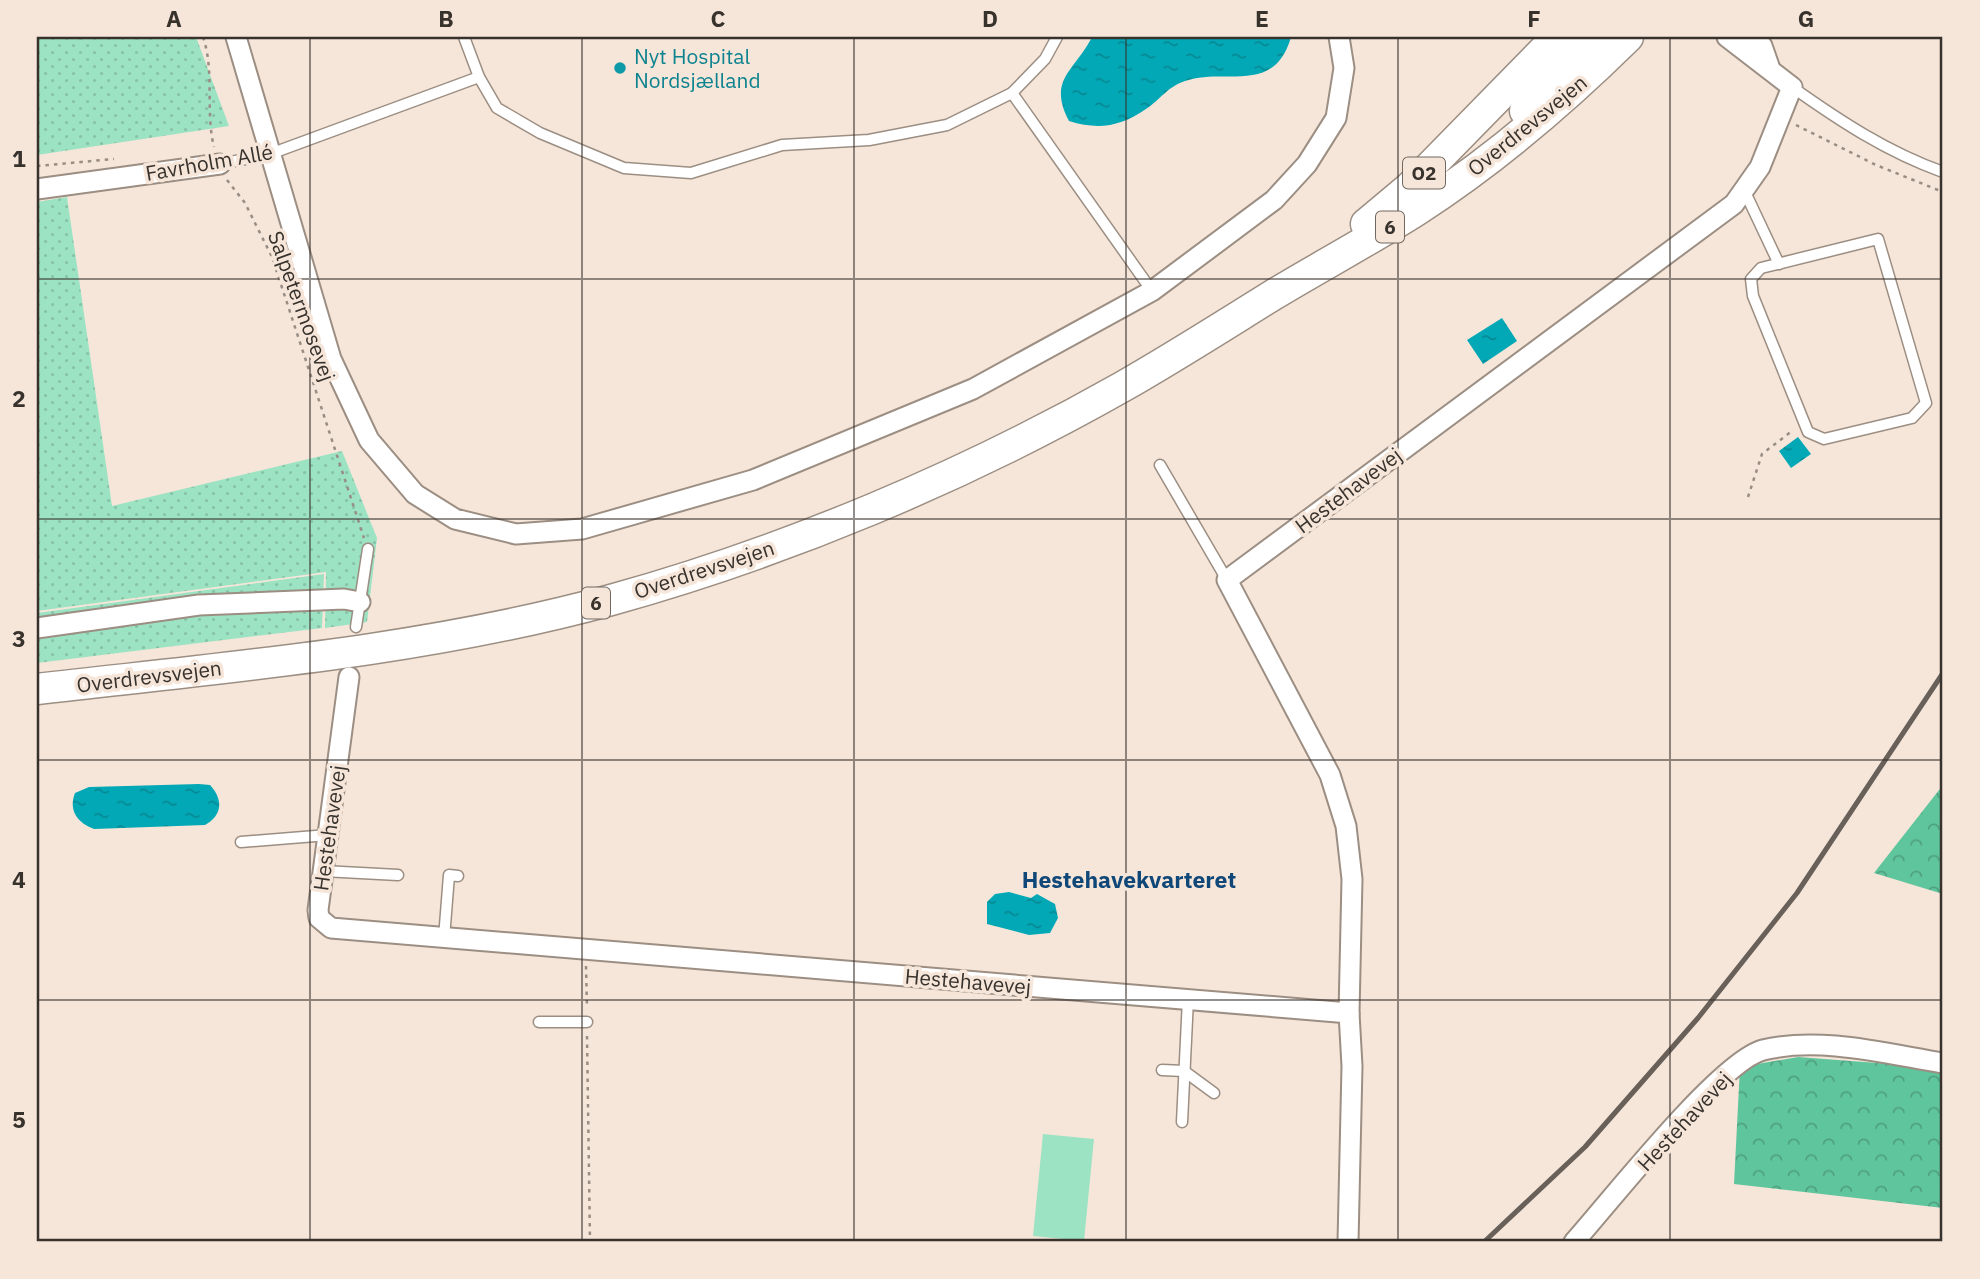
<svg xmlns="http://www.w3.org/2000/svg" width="1980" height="1279" viewBox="0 0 1980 1279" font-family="'IBM Plex Sans',sans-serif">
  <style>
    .grass { fill: url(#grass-dots) }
    .forest { fill: url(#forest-crowns) }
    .garden { fill: #9ce3c3 }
    .water { fill: url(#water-ripples) }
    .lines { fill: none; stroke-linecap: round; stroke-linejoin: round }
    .lane-casing { stroke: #9c8e82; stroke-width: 13 }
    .street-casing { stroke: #9c8e82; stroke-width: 23 }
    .primary-casing { stroke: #9c8e82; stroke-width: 33 }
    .path { stroke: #988d84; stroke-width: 2.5; stroke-dasharray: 3.5 5; stroke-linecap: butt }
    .lane { stroke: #fff; stroke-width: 10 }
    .street { stroke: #fff; stroke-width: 19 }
    .primary { stroke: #fff; stroke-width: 30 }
    .rail { stroke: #686059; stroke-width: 5 }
    .grid { fill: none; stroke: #38322d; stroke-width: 2; stroke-opacity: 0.55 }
    .culture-dot { fill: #0f9aa8; stroke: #f6e6da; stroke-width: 2.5 }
    .labels { text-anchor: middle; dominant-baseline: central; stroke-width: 7; stroke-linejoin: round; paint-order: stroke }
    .shield { fill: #f6e6da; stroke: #716861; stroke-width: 2 }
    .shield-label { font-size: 19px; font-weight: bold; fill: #38322d }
    .culture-label { font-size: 21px; fill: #0d838f; stroke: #f6e6da; text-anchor: start }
    .street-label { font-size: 21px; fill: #38322d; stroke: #f6e6da }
    .neighbourhood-label { font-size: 23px; font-weight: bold; fill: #0f4778; stroke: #f6e6da }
    .neatline { fill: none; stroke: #38322d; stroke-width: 2.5 }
    .grid-label { font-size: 23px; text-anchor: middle; font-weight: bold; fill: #38322d }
  </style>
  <defs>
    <pattern id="grass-dots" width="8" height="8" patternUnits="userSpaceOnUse" patternTransform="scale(1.75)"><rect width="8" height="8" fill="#9ce3c3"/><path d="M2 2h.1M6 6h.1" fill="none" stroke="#87c3a8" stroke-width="1.8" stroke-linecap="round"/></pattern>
    <pattern id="forest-crowns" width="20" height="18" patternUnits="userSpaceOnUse" patternTransform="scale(1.75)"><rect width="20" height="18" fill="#5fc59c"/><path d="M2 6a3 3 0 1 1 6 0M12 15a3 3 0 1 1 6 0" fill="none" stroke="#4fa180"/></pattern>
    <pattern id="water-ripples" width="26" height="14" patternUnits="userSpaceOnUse" patternTransform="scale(1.75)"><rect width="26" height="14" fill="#03a8b6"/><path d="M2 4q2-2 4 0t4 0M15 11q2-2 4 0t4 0" fill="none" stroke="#068994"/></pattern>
  </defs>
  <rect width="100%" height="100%" fill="#f6e6da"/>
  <g class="grass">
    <path d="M37 37H196L229 126 37 155Z"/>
    <path d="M67 197 112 506 342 451 377 538 367 622 325 628 326 572 37 611V202Z"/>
    <path d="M324 574 322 628 37 663V613Z"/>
  </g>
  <g class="forest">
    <path d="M1943 785V894L1874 873Z"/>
    <path d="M1798 1057 1943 1068V1208L1734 1184 1740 1067Z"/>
  </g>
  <path class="garden" d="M1043 1134 1094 1139 1084 1241 1033 1236Z"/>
  <g class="water">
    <path d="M1092 37H1291C1274 96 1226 67 1185 81 1167 87 1160 100 1146 109 1120 127 1098 130 1069 121 1047 79 1075 71 1092 37Z"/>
    <path d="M1502 318 1517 341 1483 364 1467 340Z"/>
    <path d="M1798 437 1811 454 1791 468 1779 451Z"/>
    <path d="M199 784 210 785C223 799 223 815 205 825L94 829C78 823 68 811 75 793L89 787Z"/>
    <path d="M1009 892 1031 898 1037 894 1055 904 1058 918 1050 933 1029 935 987 924V902L995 894Z"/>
  </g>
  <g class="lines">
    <g class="lane-casing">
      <g id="lane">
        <path d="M464 37 479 77"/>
        <path d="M1792 87C1840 121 1887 152 1943 172"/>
        <path d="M1012 93 1045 59 1057 37"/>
        <path d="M220 164 270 154 479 77 497 108 540 133 624 168 691 173 782 145 869 140 947 125 1012 93 1152 291"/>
        <path d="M1745 192 1779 264"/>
        <path d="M1878 239 1926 403 1912 418 1824 439 1808 432 1753 296 1751 279 1761 268Z"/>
        <path d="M1160 465 1227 580"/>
        <path d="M356 627 368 549"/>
        <path d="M241 842 328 835"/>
        <path d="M323 871 398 875"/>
        <path d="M444 938 449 875 458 876"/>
        <path d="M539 1022H587"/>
        <path d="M1162 1070 1184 1071 1214 1093"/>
        <path d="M1182 1122 1188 999"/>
      </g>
    </g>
    <g class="street-casing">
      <g id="street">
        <path d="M236 37 331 359 369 440 415 494 455 519 516 534 582 529 753 480 973 389 1152 291 1274 200 1307 164 1336 118 1344 68 1339 37"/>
        <path d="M1754 37 1762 46 1769 66"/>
        <path d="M37 189 220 164"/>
        <path d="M37 628 199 605 344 599 360 602"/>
        <path d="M349 677 318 910 319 918 331 928 1349 1013 1352 1066 1348 1242"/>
        <path d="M1349 1013 1352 879 1346 826 1330 775 1227 580 1734 204 1760 167 1792 87 1727 37"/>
        <path d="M1574 1242C1609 1203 1720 1061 1763 1050 1820 1036 1887 1054 1943 1063"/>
      </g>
    </g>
    <g class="primary-casing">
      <g id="primary">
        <path d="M1525 111 1591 37"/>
        <path d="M1366 224 1409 188 1557 37"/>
        <path d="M37 689C228 667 425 651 611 600 787 551 963 477 1122 387 1173 358 1223 326 1273 295 1321 266 1370 240 1417 210 1493 161 1564 100 1628 37"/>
      </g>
    </g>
    <g class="path">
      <path d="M203 37C215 72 205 111 214 147"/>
      <path d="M1796 125 1876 165 1943 192"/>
      <path d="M37 166 114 159"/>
      <path d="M227 180 245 203 272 257 364 538"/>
      <path d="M1748 497 1762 454 1792 431"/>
      <path d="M586 966 587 1008"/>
      <path d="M587 1036 590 1242"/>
    </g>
    <use href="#lane" class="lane"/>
    <use href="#street" class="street"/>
    <use href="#primary" class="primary"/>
    <path class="rail" d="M1484 1242 1585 1147 1698 1018 1797 893 1943 673"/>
  </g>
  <path class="grid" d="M310 37V1242M582 37V1242M854 37V1242M1126 37V1242M1398 37V1242M1670 37V1242M37 279H1943M37 519H1943M37 760H1943M37 1000H1943"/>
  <circle class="culture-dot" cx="620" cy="68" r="7"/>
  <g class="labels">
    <g class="shield">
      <rect x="1403" y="157.5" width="42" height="31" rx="5"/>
      <rect x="1376" y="211.5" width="28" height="31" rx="5"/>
      <rect x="582" y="587.5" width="28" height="31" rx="5"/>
    </g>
    <g class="shield-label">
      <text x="1424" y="173">O2</text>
      <text x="1390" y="227">6</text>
      <text x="596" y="603">6</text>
    </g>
    <g class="culture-label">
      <text x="634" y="56">Nyt Hospital<tspan x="634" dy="24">Nordsjælland</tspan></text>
    </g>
    <g class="street-label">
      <text transform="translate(1527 125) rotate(-39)">Overdrevsvejen</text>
      <text transform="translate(209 162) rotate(-10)">Favrholm Allé</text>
      <text transform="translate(302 306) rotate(70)">Salpetermosevej</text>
      <text transform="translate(1348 490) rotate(-37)">Hestehavevej</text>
      <text transform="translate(704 569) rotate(-18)">Overdrevsvejen</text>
      <text transform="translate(149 676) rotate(-7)">Overdrevsvejen</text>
      <text transform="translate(329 828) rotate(-82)">Hestehavevej</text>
      <text transform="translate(968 981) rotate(5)">Hestehavevej</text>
      <text transform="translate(1684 1121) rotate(-47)">Hestehavevej</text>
    </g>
    <g class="neighbourhood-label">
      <text x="1129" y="879">Hestehavekvarteret</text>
    </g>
  </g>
  <rect width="1980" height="1279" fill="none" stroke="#f6e6da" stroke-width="77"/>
  <rect x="38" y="38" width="1903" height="1202" class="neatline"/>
  <g class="grid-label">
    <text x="174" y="27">A</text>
    <text x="446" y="27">B</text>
    <text x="718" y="27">C</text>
    <text x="990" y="27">D</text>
    <text x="1262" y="27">E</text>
    <text x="1534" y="27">F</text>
    <text x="1806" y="27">G</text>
    <text x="19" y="167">1</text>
    <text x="19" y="407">2</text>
    <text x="19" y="647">3</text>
    <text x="19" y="888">4</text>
    <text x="19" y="1128">5</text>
  </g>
</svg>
